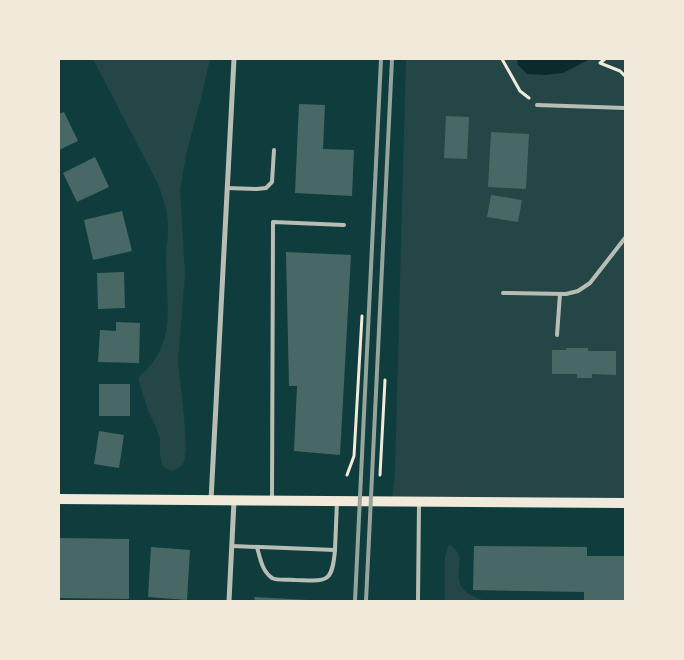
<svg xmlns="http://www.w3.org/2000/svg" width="684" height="660" viewBox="0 0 684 660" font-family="'Exo 2',sans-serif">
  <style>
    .green { fill: #244646 }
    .water { fill: #0a2a2b }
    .building { fill: #486865 }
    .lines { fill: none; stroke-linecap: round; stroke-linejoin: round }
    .path { stroke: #f1e9da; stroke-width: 3 }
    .service { stroke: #b8beb3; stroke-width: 4 }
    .minor { stroke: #b8beb3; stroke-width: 5 }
    .secondary { stroke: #f1e9da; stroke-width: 10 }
    .rail { stroke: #97a49c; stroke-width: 4 }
  </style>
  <rect width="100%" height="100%" fill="#0f3d3e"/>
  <g class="green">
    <path d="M93 59H210L202 94 186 155 180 190 185 275 178 361 184 417 186 450 184 462 180 467 172 471 165 468 162 464 160 454V438L155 425 148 410 138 378C180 342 165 304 166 256 166 248 168 240 168 232 169 215 164 200 158 184Z"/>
    <path d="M406 59H625V502L392 501 395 470Z"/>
    <path d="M449 544C469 557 453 570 461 586 465 594 477 598 485 601H445V557Z"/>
  </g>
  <path class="water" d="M517 59H590L563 73 545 75 527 74 518 65Z"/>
  <g class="building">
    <path d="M299 104 325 105 323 149 354 150 352 196 295 193Z"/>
    <path d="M64 112 78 141 59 150V114Z"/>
    <path d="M446 116 469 117 467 159 444 158Z"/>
    <path d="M491 132 529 134 526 189 488 187Z"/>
    <path d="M95 157 109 187 77 202 63 173Z"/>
    <path d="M491 195 522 200 518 222 487 217Z"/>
    <path d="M122 211 132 251 93 260 84 220Z"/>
    <path d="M286 252 351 255 340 455 294 451 297 386H289Z"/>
    <path d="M124 272 125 308 98 309 97 273Z"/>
    <path d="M116 322 140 323 139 363 98 362 100 330 116 331Z"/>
    <path d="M566 348H588V351H616V375L592 374V378H577V374H552V350H566Z"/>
    <rect x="99" y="384" width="31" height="32"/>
    <path d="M99 431 124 435 119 468 94 464Z"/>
    <path d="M59 538 129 539V599L59 598Z"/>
    <path d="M474 546 587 547V556H625V601H584V592L473 590Z"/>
    <path d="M151 547 190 550 187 600 148 597Z"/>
    <path d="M254 597 308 600V601H255Z"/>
  </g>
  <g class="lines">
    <g class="path">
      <path d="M502 59 520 91 529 98"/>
      <path d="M605 59 600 63 620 71 625 76"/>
      <path d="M347 475 354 456 362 316"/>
      <path d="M380 475 385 380"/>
    </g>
    <g class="service">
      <path d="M537 105 625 108"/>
      <path d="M227 188 257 189 266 188 272 182 274 150"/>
      <path d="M503 293 566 294 578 291 590 283 625 238"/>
      <path d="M557 335 560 294"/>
      <path d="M272 498 273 222 344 225"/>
      <path d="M232 546 335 550 337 501"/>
      <path d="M257 547C260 558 262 571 272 578 278 581 289 579 295 580 327 581 332 584 335 550"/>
      <path d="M418 601 419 504"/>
    </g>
    <g class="minor">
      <path d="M211 500 234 59"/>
      <path d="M229 601 234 501"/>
    </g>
    <path class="secondary" d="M59 499 625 503"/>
    <g class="rail">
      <path d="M355 601 381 59"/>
      <path d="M366 601 392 59"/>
    </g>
  </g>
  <rect width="684" height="660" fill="none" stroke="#f1e9da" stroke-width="120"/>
</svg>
